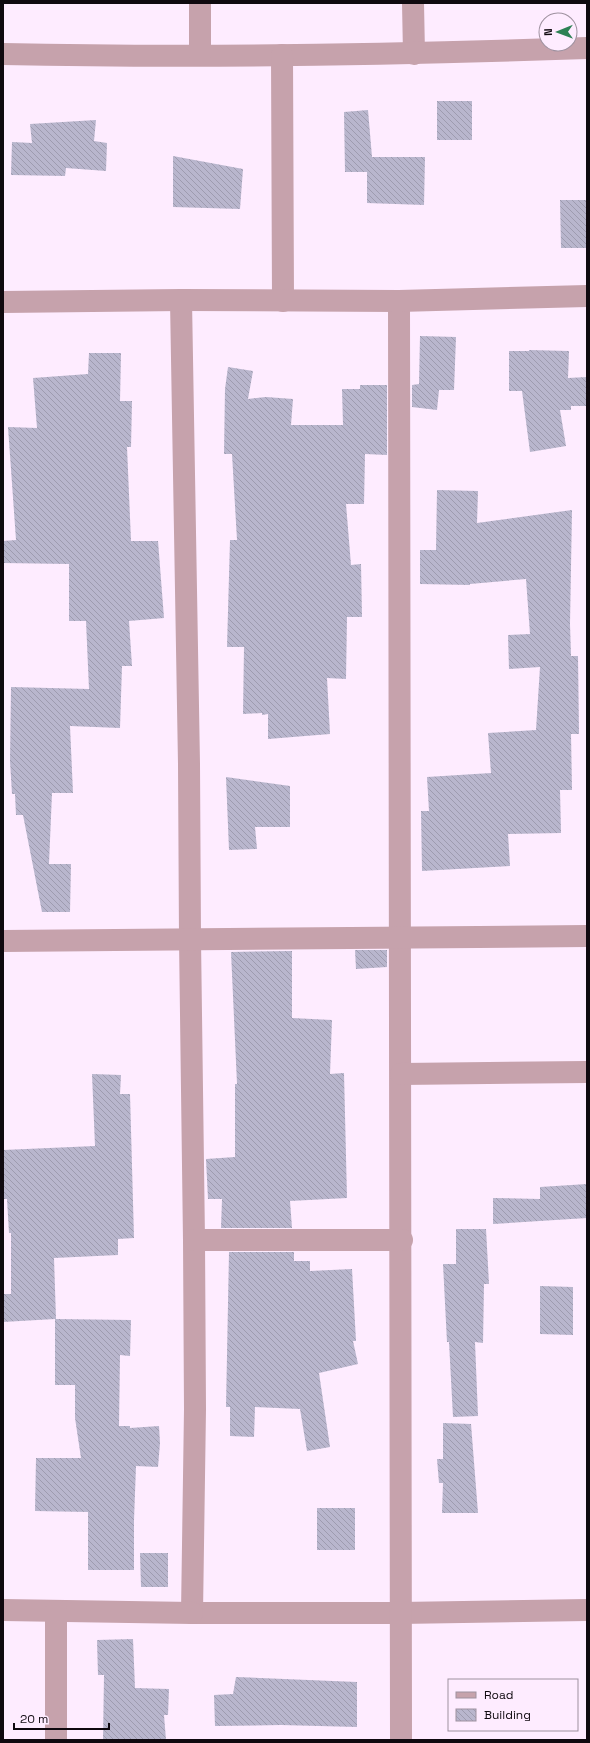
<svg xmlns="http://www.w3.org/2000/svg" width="590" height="1743" viewBox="0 0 590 1743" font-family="'Space Grotesk',sans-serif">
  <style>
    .building { fill: url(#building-back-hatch) }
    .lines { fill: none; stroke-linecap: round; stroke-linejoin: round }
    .street { stroke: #c6a2ac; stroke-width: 22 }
  </style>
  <defs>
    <pattern id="building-back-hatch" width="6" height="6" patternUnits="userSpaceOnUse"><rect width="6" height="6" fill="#b9b6cd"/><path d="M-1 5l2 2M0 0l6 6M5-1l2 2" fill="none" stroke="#9e9baf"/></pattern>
  </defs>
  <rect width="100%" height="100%" fill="#feecff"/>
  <g class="building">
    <rect x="437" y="101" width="35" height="39"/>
    <path d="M368 110 372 157H425L424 205 367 203V172H345L344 112Z"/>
    <path d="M96 120 94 141 107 143 106 171 66 168 65 176 11 175 12 142 32 143 30 124Z"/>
    <path d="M173 156 243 169 240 209 173 207Z"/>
    <path d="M560 200H587V248H561Z"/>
    <path d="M420 336 456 337 454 390H439L437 410 412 407V385L419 384Z"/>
    <path d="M529 350 569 351 568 378 587 377V406H571V410H560L566 446 530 452 522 391H509V351H529Z"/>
    <path d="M89 353H121L120 401H132L131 447H127L131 541H158L164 618 129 621 132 666H122L120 728 70 726 73 793H52L49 864H71L70 912H42L23 815H16L15 794H12L10 761 11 687 89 689 86 621H69V564L3 563V541L16 540 8 427 37 428 33 378 88 374Z"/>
    <path d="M228 367 253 371 248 399 266 397 293 399 291 425H343L342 389H360V385H387V455L365 454 364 504H346L351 565 361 564 362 617H347L346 679 327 678 330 734 268 739V714L262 715V713L243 714 244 647H227L230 540H237L232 454H224L225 389Z"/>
    <path d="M437 490 478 491 477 523 572 510 570 624 571 656H578L579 734H571L572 790H560L561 833 508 834 510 866 422 871 421 811H429L427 777 491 773 488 733 536 730 540 667 509 669 508 635 530 634 526 579 470 584V585L420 584V550H436Z"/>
    <path d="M226 777 290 786V827H255L257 849 229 850Z"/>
    <path d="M355 950H387V967L356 969Z"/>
    <path d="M292 951V1018L332 1020 330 1074 344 1073 347 1198 290 1201 292 1228H221L222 1199H208L206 1159 235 1157V1084H237L231 952Z"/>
    <path d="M92 1074 121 1075 120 1094H130L134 1238 118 1239V1255L54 1258 56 1319 131 1320 130 1356 120 1355 119 1426H130V1428L159 1426 160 1443 158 1467 136 1466 134 1520V1570H88V1512L35 1511 36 1458H81L75 1418V1385H55V1319L3 1322V1294H11V1233H9L7 1199H3V1150L95 1146Z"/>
    <path d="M587 1184V1218L493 1224V1198L540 1199V1187Z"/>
    <path d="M456 1229H486L489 1284H484L483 1343 475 1342 478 1416 453 1417 449 1342H447L443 1264H456Z"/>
    <path d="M229 1252H294V1261H310V1271L352 1269 356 1341H353L358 1364 319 1373 330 1447 307 1451 300 1409 255 1407 254 1437 230 1436V1407H226Z"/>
    <path d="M540 1286 573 1287V1335L540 1334Z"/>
    <path d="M443 1423 471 1424 478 1513H442L443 1483H439L437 1459H443Z"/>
    <rect x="317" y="1508" width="38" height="42"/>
    <path d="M140 1553H168V1587H141Z"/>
    <path d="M133 1639 135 1688 169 1689 168 1715H164L166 1740H103L104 1675H98L97 1640Z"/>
    <path d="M236 1677 357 1682V1727L281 1725 215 1726 214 1695 233 1694Z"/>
  </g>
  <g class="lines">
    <g class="street">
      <path d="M413 3 414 54"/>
      <path d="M3 54C198 58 392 55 587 48"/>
      <path d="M200 55V3"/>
      <path d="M282 55 283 301"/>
      <path d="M181 300 189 764 190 939 194 1240 195 1409 192 1613H400L587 1610"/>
      <path d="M399 301 401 1740"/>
      <path d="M3 302 181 300 399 301 587 296"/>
      <path d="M3 941 587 936"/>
      <path d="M401 1074 587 1072"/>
      <path d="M194 1240H402"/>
      <path d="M3 1610 192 1613"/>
      <path d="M56 1611V1740"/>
    </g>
  </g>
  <rect width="590" height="1743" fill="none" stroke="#0f090f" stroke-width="8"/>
  <rect x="448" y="1679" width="130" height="52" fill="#feecff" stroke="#9e919f"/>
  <rect x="456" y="1692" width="20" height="6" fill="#c6a2ac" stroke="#9e919f"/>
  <text x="484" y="1699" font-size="12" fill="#0f090f">Road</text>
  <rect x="456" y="1709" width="20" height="12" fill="url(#building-back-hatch)" stroke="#9e919f"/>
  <text x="484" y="1719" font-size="12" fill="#0f090f">Building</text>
  <g transform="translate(558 32) rotate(269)"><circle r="19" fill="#feecff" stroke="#9e919f"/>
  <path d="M0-3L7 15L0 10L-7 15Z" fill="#2d8154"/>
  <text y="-6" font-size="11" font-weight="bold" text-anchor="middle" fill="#0f090f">N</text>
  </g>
  <path d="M14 1723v6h95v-6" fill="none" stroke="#0f090f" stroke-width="2"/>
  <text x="20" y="1723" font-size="12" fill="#0f090f" stroke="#feecff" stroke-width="3" paint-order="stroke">20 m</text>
</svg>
